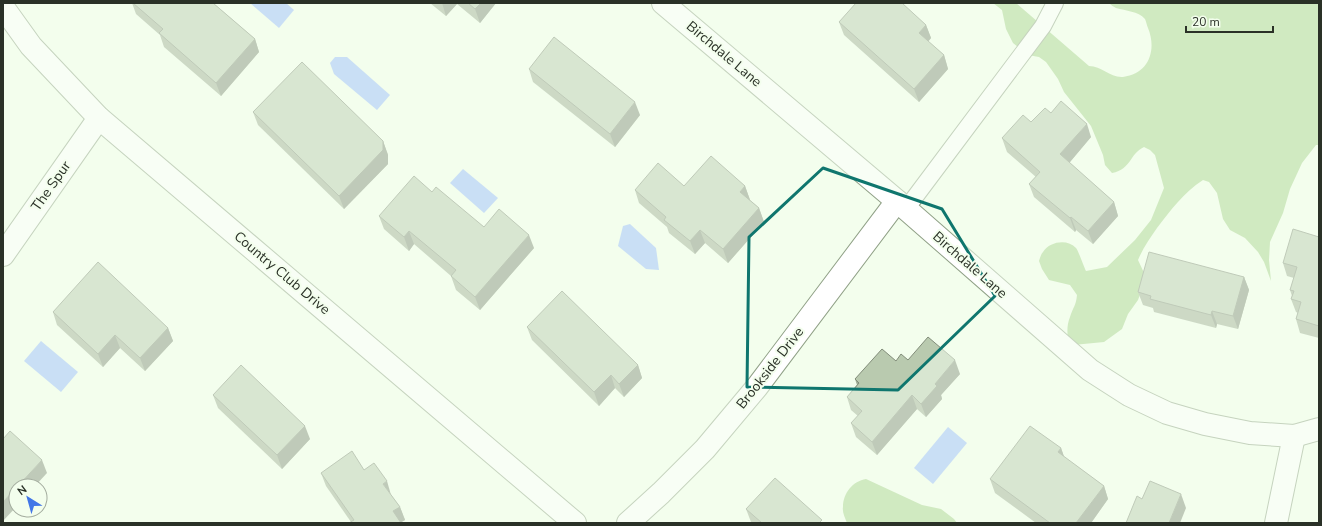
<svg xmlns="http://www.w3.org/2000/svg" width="1322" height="526" viewBox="0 0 1322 526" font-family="'Nunito Sans',sans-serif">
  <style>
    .forest { fill: #a7d28c }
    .water { fill: #98bbff }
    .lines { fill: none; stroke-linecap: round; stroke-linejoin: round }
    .service-casing { stroke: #90a187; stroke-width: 18 }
    .minor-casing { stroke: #90a187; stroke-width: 24 }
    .service { stroke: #fff; stroke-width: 16 }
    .minor { stroke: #fff; stroke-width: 22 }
    .wall { fill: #9fae96 }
    .shaded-wall { fill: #828d7a }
    .building { fill: #b9caaf; stroke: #828d7a }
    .marked { fill: none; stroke: #0f766e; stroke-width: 3; stroke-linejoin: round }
    .labels { text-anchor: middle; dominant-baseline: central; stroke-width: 4; stroke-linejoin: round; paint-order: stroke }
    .street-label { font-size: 14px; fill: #2a3127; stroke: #f3feed }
  </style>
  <rect width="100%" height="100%" fill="#f3feed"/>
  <g class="forest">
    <path d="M993 3H1016L1089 66C1102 66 1110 78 1123 77 1149 74 1157 50 1148 28 1147 26 1146 21 1145 19 1138 11 1126 11 1116 8 1114 7 1111 5 1109 3H1319V145H1316L1302 163 1290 189 1283 213 1270 242 1269 260 1271 281 1264 262 1258 252 1245 238 1230 230 1223 219 1217 193 1209 182 1203 180C1183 193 1171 210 1157 228 1150 238 1143 248 1138 260L1145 275 1142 289 1138 300 1128 314 1122 329 1104 342 1073 345 1068 340C1067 332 1067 324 1070 317 1073 307 1076 306 1077 295L1070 285 1049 280 1042 269 1039 261C1040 258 1041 254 1043 252 1050 241 1068 239 1076 248 1078 250 1084 267 1086 271L1107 267 1135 240 1151 220 1164 188 1155 155 1150 150 1144 147C1129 154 1132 169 1112 173L1105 165 1103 155 1091 126 1064 92 1058 79 1046 62 1039 57 1028 55 1013 43 1006 29 1002 10Z"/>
    <path d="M866 479 922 505 941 509 954 519 957 523H847C845 518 842 512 843 507 843 493 853 481 866 479Z"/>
  </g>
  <g class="water">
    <path d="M250 3H286L294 10 279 28Z"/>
    <path d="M335 57H347L390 95 377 110 334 74 330 63Z"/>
    <path d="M463 169 498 198 484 213 450 183Z"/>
    <path d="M630 224 656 248 659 270 646 269 618 246 623 226Z"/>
    <path d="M41 341 78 372 61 392 24 361Z"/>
    <path d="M948 427 967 443 933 484 914 468Z"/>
  </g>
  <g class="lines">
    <g class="service-casing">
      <path id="service" d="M906 209 1043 26 1055 3"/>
    </g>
    <g class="minor-casing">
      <g id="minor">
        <path d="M663 3 897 201 1090 370 1129 395 1167 413 1205 424 1250 433 1294 436 1319 429"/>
        <path d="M3 7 31 46 99 118 575 523"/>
        <path d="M3 255 99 118"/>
        <path d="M628 523 661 493 705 449 757 387 897 201"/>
        <path d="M1276 523 1294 436"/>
      </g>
    </g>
    <use href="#service" class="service"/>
    <use href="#minor" class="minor"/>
  </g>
  <g class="wall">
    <path d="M132 3H213L255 39 259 52 221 96 164 47 160 35 136 14Z"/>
    <path d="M430 3H496L480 23 457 4 446 16Z"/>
    <path d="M839 22 926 25 931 38 928 42 944 55 948 69 919 102 844 35Z"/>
    <path d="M529 69 640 115 615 147 533 82Z"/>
    <path d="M253 112 383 141 388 155V164L344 209 258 125Z"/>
    <path d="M1051 113 1091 137 1069 163 1114 202 1118 216 1093 244 1076 230 1075 232 1034 197 1029 184 1036 177 1007 152 1002 138Z"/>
    <path d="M684 186H745L750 200 759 208 764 222 728 263 705 243 695 254 669 233 667 227 639 203 635 190Z"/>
    <path d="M432 192 484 227 534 248 480 310 456 290 451 276 414 244 409 251 384 229 379 216Z"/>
    <path d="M1319 237V338L1300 333 1296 319 1298 313 1296 312 1291 299 1292 296 1290 290 1294 278 1287 276 1283 263Z"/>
    <path d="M1244 277 1249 290 1238 329 1217 324 1216 328 1154 312 1153 308 1143 305 1138 292Z"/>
    <path d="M53 312 168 328 173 341 145 371 120 348 103 367 57 325Z"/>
    <path d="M527 327 638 365 642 378 624 397 615 388 599 406 532 340Z"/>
    <path d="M908 360 960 374 941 395 942 399 926 417 917 409 877 455 856 437 851 423 858 416 851 410 847 397 857 385 855 379 896 361Z"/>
    <path d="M213 395 310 439 282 469 218 408Z"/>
    <path d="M1061 448 1064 457 1104 486 1108 499 1091 523H1036L995 493 990 479Z"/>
    <path d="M364 470 391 495 400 507 405 520 401 522H351L326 486 321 473Z"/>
    <path d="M746 509 819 523H752L751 522Z"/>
  </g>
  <g class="shaded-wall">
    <path d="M442 3H456L457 4 446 16Z"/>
    <path d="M481 3H496L480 23 475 9Z"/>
    <path d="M926 25 931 38 924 46 919 33Z"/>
    <path d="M255 39 259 52 221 96 216 83Z"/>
    <path d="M944 55 948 69 919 102 914 89Z"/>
    <path d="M635 102 640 115 615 147 610 134Z"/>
    <path d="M1087 124 1091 137 1065 168 1060 154Z"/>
    <path d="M383 141 388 155V164L344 209 339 196Z"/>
    <path d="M745 186 750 200 745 205 740 192Z"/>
    <path d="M1114 202 1118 216 1093 244 1088 231Z"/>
    <path d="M759 208 764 222 728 263 723 249Z"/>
    <path d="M1071 217 1076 230 1075 232 1070 218Z"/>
    <path d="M700 230 705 243 695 254 690 241Z"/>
    <path d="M409 231 414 244 409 251 404 237Z"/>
    <path d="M529 235 534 248 480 310 475 297Z"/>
    <path d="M1244 277 1249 290 1238 329 1233 316Z"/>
    <path d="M1212 311 1217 324 1216 328 1211 315Z"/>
    <path d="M168 328 173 341 145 371 140 358Z"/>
    <path d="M115 335 120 348 103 367 98 354Z"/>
    <path d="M955 360 960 374 941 395 942 399 926 417 921 404 935 384Z"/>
    <path d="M638 365 642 378 624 397 619 384Z"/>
    <path d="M611 375 615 388 599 406 594 392Z"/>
    <path d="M912 395 917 409 877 455 872 442Z"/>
    <path d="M305 426 310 439 282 469 277 455Z"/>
    <path d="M1061 448 1066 462 1058 452Z"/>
    <path d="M42 460 47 473 35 486H18Z"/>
    <path d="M387 481 391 495 383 484Z"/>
    <path d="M1104 486 1108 499 1091 523H1076Z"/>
    <path d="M16 488V507L3 521V502Z"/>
    <path d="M1181 494 1186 508 1180 523H1169Z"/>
    <path d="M400 507 405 520 400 523 393 511Z"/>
  </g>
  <g class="building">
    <path d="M133 3H213L255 39 216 83 159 33 163 29Z"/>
    <path d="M468 3H481L475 9Z"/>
    <path d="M856 3H902L926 25 919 33 944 55 914 89 839 22Z"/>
    <path d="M554 37 635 102 610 134 529 69Z"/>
    <path d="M302 62 383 141V150L339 196 253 112Z"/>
    <path d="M1061 101 1087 124 1060 154 1114 202 1088 231 1071 217 1070 218 1029 184 1040 172 1002 138 1023 115 1031 122 1045 108 1051 113Z"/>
    <path d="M711 156 745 186 740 192 759 208 723 249 700 230 690 241 664 220 666 217 635 190 658 163 684 186Z"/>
    <path d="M414 176 432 192 436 187 484 227 499 209 529 235 475 297 451 276 456 270 409 231 404 237 379 216Z"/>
    <path d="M1293 229 1319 237V326L1296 319 1301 302 1291 299 1294 291 1290 290 1297 267 1283 263Z"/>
    <path d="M1149 252 1244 277 1233 316 1212 311 1211 315 1150 299 1151 296 1138 292Z"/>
    <path d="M98 262 168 328 140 358 115 335 98 354 53 312Z"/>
    <path d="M562 291 638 365 619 384 611 375 594 392 527 327Z"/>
    <path d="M928 337 955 360 935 384 937 386 921 404 912 395 872 442 851 423 862 411 847 397 859 383 855 379 882 349 896 361 901 354 908 360Z"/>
    <path d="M241 365 305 426 277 455 213 395Z"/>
    <path d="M1030 426 1061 448 1058 452 1104 486 1076 523H1050L990 479Z"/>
    <path d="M10 431 42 460 18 486H16V488L3 502V439Z"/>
    <path d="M352 451 364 470 374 463 387 481 383 484 400 507 393 511 401 523H349L354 520 321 473Z"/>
    <path d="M775 478 822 520 819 523H762L746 509Z"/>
    <path d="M1150 481 1181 494 1169 523H1126L1137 496 1142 499Z"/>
  </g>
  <path d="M0 0H1322V526H0ZM823 168 942 209 995 296 898 390 747 387 749 237Z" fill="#f3feed" fill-opacity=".55" fill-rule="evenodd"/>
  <path class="marked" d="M823 168 942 209 995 296 898 390 747 387 749 237Z"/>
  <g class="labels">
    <g class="street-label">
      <text transform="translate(724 54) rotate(40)">Birchdale Lane</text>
      <text transform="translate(51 186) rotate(-55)">The Spur</text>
      <text transform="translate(970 265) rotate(41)">Birchdale Lane</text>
      <text transform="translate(282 273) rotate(40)">Country Club Drive</text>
      <text transform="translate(770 368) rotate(-52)">Brookside Drive</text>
    </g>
  </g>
  <rect width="1322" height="526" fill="none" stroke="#2a3127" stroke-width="8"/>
  <g transform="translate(28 498) rotate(323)"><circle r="19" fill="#f3feed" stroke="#a3ac9e"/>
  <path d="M0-3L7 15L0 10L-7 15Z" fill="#4176e7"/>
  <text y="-6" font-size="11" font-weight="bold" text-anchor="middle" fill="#2a3127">N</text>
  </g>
  <path d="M1186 26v6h87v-6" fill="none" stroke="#2a3127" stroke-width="2"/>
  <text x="1192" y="26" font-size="12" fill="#2a3127" stroke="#f3feed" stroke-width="3" paint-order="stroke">20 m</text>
</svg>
